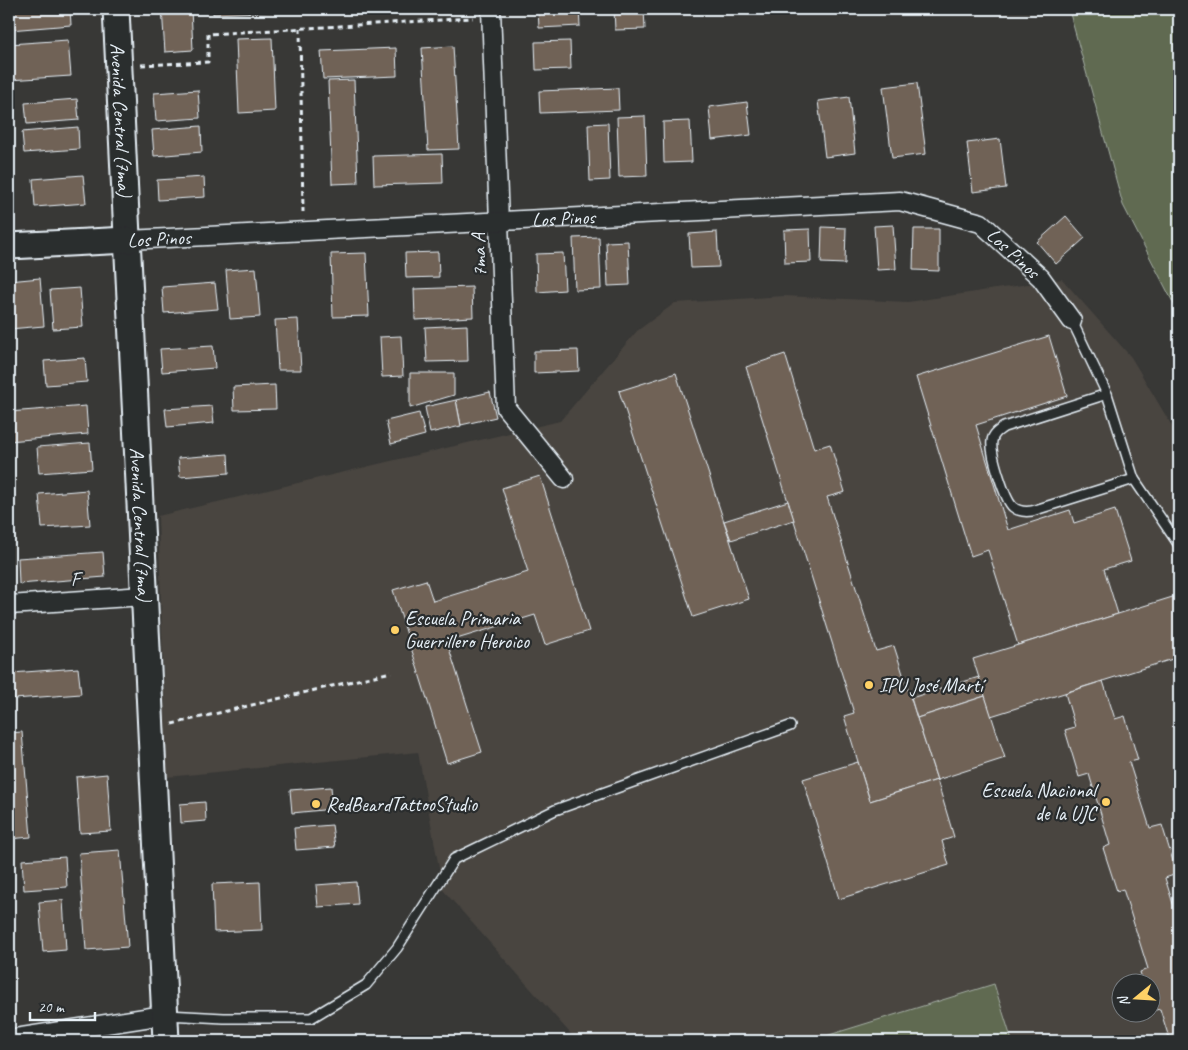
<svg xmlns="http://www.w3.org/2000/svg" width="1188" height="1050" viewBox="0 0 1188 1050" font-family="Caveat,sans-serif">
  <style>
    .built { fill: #494540; fill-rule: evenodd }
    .green { fill: #606a51; stroke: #a4aea4 }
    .building { fill: #706257; stroke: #e8f1f8 }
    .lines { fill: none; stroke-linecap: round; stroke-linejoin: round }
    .lane-casing { stroke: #e8f1f8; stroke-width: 12 }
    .street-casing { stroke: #e8f1f8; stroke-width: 21 }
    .secondary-casing { stroke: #e8f1f8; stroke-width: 29 }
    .path { stroke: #e8f1f8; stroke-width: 3; stroke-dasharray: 5 4; stroke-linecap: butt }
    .lane { stroke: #2a2d2e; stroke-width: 9 }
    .street { stroke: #2a2d2e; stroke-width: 18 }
    .secondary { stroke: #2a2d2e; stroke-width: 25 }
    .poi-dot { fill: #ffd166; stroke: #2a2d2e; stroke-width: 2 }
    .labels { text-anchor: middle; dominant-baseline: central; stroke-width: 4.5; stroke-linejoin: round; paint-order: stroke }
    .street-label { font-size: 20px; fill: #e8f1f8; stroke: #2a2d2e }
    .poi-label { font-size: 20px; fill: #e8f1f8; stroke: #2a2d2e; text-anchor: start }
  </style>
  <rect width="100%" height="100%" fill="#383836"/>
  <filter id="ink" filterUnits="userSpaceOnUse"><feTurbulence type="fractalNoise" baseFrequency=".02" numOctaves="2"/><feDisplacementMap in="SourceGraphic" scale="10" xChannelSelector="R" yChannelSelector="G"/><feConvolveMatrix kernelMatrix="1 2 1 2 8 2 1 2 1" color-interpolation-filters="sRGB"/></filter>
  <g filter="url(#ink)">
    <path class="built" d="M1062 279 1131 357 1179 438V1041H577L443 890 418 752 167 777 158 516 560 421 637 331 675 303 784 296 908 302ZM1120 982H1150V1012H1120Z"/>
    <g class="green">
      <path d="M1179 9V314L1123 205 1069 10Z"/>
      <path d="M994 984 1012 1041H813V1040Z"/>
    </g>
    <g class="building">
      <path d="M9 9H70L71 25 9 30Z"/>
      <path d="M162 9H191L193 50 165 52Z"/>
      <path d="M213 9H336L213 14Z"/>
      <path d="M538 9H579L580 26 539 28Z"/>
      <path d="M614 9H644L645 29 615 30Z"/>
      <path d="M272 38 275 111 239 113 236 39Z"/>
      <path d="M68 40 71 76 9 80V44Z"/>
      <path d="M570 41 571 69 536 70 535 42Z"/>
      <path d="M453 46 459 149 428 150 422 48Z"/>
      <path d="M396 48 397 76 323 79 321 51Z"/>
      <path d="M354 80 358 183 332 184 328 81Z"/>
      <path d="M917 83 926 154 892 158 883 87Z"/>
      <path d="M618 88 619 110 540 113 539 91Z"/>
      <path d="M198 90 200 118 156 121 154 93Z"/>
      <path d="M849 97 855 153 825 157 818 101Z"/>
      <path d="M77 99 79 120 27 124 25 103Z"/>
      <path d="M747 102 751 135 712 140 709 107Z"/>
      <path d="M645 116 647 176 619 177 617 117Z"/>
      <path d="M690 121 692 162 664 163 663 122Z"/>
      <path d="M608 123 610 180 590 181 588 124Z"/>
      <path d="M201 126 202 152 154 156 152 130Z"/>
      <path d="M78 127 79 149 24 153 22 132Z"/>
      <path d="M1000 139 1006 188 973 192 967 143Z"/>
      <path d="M442 154 443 183 374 185 373 156Z"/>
      <path d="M83 175 86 203 35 207 33 179Z"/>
      <path d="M204 177 205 197 158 200 157 180Z"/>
      <path d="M1066 216 1085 238 1056 264 1037 242Z"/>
      <path d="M893 225 896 269 877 270 874 226Z"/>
      <path d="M822 227 846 228 845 264 821 263Z"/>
      <path d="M810 229 811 262 785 263 784 230Z"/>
      <path d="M914 229H939V271L913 270Z"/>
      <path d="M717 232 719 267 691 268 689 234Z"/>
      <path d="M599 237 601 289 575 290 573 238Z"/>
      <path d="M628 241 630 285 608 286 606 242Z"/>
      <path d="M438 252 439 277 406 278 405 253Z"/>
      <path d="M366 253 369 316 333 317 331 254Z"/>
      <path d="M563 253 565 290 537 292 536 254Z"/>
      <path d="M256 268 260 317 230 319 226 270Z"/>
      <path d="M40 278 44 326 9 329V281Z"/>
      <path d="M215 283 218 309 164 313 162 287Z"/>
      <path d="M472 287 473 317 415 320 414 289Z"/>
      <path d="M80 288 83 327 53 329 50 290Z"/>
      <path d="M298 319 301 370H278L275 320Z"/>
      <path d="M467 325 468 361 427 362 425 327Z"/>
      <path d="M401 336 403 376 382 377 380 337Z"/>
      <path d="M1049 336 1067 396 976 425 1008 530 1070 510 1074 523 1115 510 1131 561 1104 569 1118 614 1018 645 988 550 971 556 916 377Z"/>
      <path d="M213 346 215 368 162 372 160 349Z"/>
      <path d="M578 350 579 371 534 373V351Z"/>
      <path d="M785 354 814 449 830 444 845 492 827 497 876 651 894 646 937 780 870 801 844 716 854 713 746 367Z"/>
      <path d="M85 358 87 382 46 385 44 361Z"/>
      <path d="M410 373H454V395L410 408Z"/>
      <path d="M676 373 749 599 693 617 619 391Z"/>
      <path d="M275 385 276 409 234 410 233 387Z"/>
      <path d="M490 392 496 417 461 425 456 400Z"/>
      <path d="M456 400 461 426 430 433 425 407Z"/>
      <path d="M86 406 88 434 9 441V412Z"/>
      <path d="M212 406 214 423 167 427 165 409Z"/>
      <path d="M419 413 425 435 391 444 386 421Z"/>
      <path d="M90 443 92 469 39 473 37 447Z"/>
      <path d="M228 454 229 473 180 477 178 458Z"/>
      <path d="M540 476 589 631 545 645 535 615 447 642 482 752 447 763 393 590 426 580 433 601 528 572 502 488Z"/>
      <path d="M87 490 90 525 42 528 39 494Z"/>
      <path d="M788 501 794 520 731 540 724 521Z"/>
      <path d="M103 552 105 577 19 584 18 558Z"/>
      <path d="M1179 595V657L991 716 973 659Z"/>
      <path d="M78 668 81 694 14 699 12 673Z"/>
      <path d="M979 677 985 696 917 718 911 698Z"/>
      <path d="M1103 681 1115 719 1125 716 1138 760 1129 762 1150 828 1162 825 1177 874 1165 878 1179 923V1041H1170L1160 1009 1151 1011 1150 982H1143L1140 972 1148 969 1123 889 1117 891 1103 848 1110 845 1089 774 1079 777 1065 730 1075 727 1065 693Z"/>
      <path d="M985 696 1005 758 937 780 917 718Z"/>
      <path d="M22 732 31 837 9 839V733Z"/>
      <path d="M858 762 870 801 937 780 954 837 942 841 949 865 839 899 803 779Z"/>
      <path d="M107 774 111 831 80 833 76 777Z"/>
      <path d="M331 787 333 809 292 813 290 790Z"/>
      <path d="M205 802 206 821 181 823 180 804Z"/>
      <path d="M332 825 335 847 296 850 294 828Z"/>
      <path d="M120 850 128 947 86 950 79 853Z"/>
      <path d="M65 857 67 887 24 890 22 860Z"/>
      <path d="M260 882 262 930 214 932 212 884Z"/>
      <path d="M356 882 358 904 318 907 316 885Z"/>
      <path d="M63 900 66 950 43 952 39 902Z"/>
    </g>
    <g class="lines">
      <g class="lane-casing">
        <g id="lane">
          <path d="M1072 321 1107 394 1134 479 1179 545"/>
          <path d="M1107 394 1004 427C998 431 993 434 992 441 990 453 1005 500 1013 507 1019 512 1025 512 1032 511L1134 479"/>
          <path d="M167 1015 224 1018H311L366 985 397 948 454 859 555 810 790 726"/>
        </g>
      </g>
      <g class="street-casing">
        <g id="street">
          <path d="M491 9 506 408 564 479"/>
          <path id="s1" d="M128 240 900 201 981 223 1041 278 1072 321"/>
          <path d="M9 605 144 596"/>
          <path d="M9 1039 164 1015"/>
        </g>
      </g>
      <g class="secondary-casing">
        <g id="secondary">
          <path id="s2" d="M116 9 166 1041"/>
          <path d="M9 246 128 240"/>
        </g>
      </g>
      <g class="path">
        <path d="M300 28 303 212"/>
        <path d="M141 65 208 62V34L473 18"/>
        <path d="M172 724 391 672"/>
      </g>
      <use href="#lane" class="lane"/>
      <use href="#street" class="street"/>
      <use href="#secondary" class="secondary"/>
    </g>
  </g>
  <g class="poi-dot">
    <circle cx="395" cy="630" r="5"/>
    <circle cx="869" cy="685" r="5"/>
    <circle cx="1106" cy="802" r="5"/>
    <circle cx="316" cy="804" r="5"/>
  </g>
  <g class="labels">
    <g class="street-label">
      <text stroke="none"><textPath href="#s2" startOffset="111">Avenida Central (7ma)</textPath></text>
      <text stroke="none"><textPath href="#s1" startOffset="436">Los Pinos</textPath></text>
      <text stroke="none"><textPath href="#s1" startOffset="31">Los Pinos</textPath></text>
      <text stroke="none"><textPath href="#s1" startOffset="901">Los Pinos</textPath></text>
      <text transform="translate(479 255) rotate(-92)">7ma A</text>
      <text stroke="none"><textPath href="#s2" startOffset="516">Avenida Central (7ma)</textPath></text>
      <text transform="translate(75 579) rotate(-4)">F</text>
    </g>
    <g class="poi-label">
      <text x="405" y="618">Escuela Primaria<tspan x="405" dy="23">Guerrillero Heroico</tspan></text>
      <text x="879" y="685">IPU José Martí</text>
      <text x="1096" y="790" text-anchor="end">Escuela Nacional<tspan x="1096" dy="23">de la UJC</tspan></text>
      <text x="326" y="804">RedBeardTattooStudio</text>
    </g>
  </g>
  <rect width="1188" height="1050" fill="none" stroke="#2a2d2e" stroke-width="30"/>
  <rect x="15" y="15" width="1158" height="1020" fill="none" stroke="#e8f1f8" stroke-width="2" filter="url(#ink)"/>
  <g transform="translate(1136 998) rotate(252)"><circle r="24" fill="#2a2d2e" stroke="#767b7f"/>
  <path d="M0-4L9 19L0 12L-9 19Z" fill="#ffd166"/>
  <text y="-8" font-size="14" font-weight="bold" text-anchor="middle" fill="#e8f1f8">N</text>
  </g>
  <path d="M30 1012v8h65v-8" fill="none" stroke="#e8f1f8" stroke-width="2.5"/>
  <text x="38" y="1012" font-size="15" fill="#e8f1f8" stroke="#2a2d2e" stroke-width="4" paint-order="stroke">20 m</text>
</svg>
